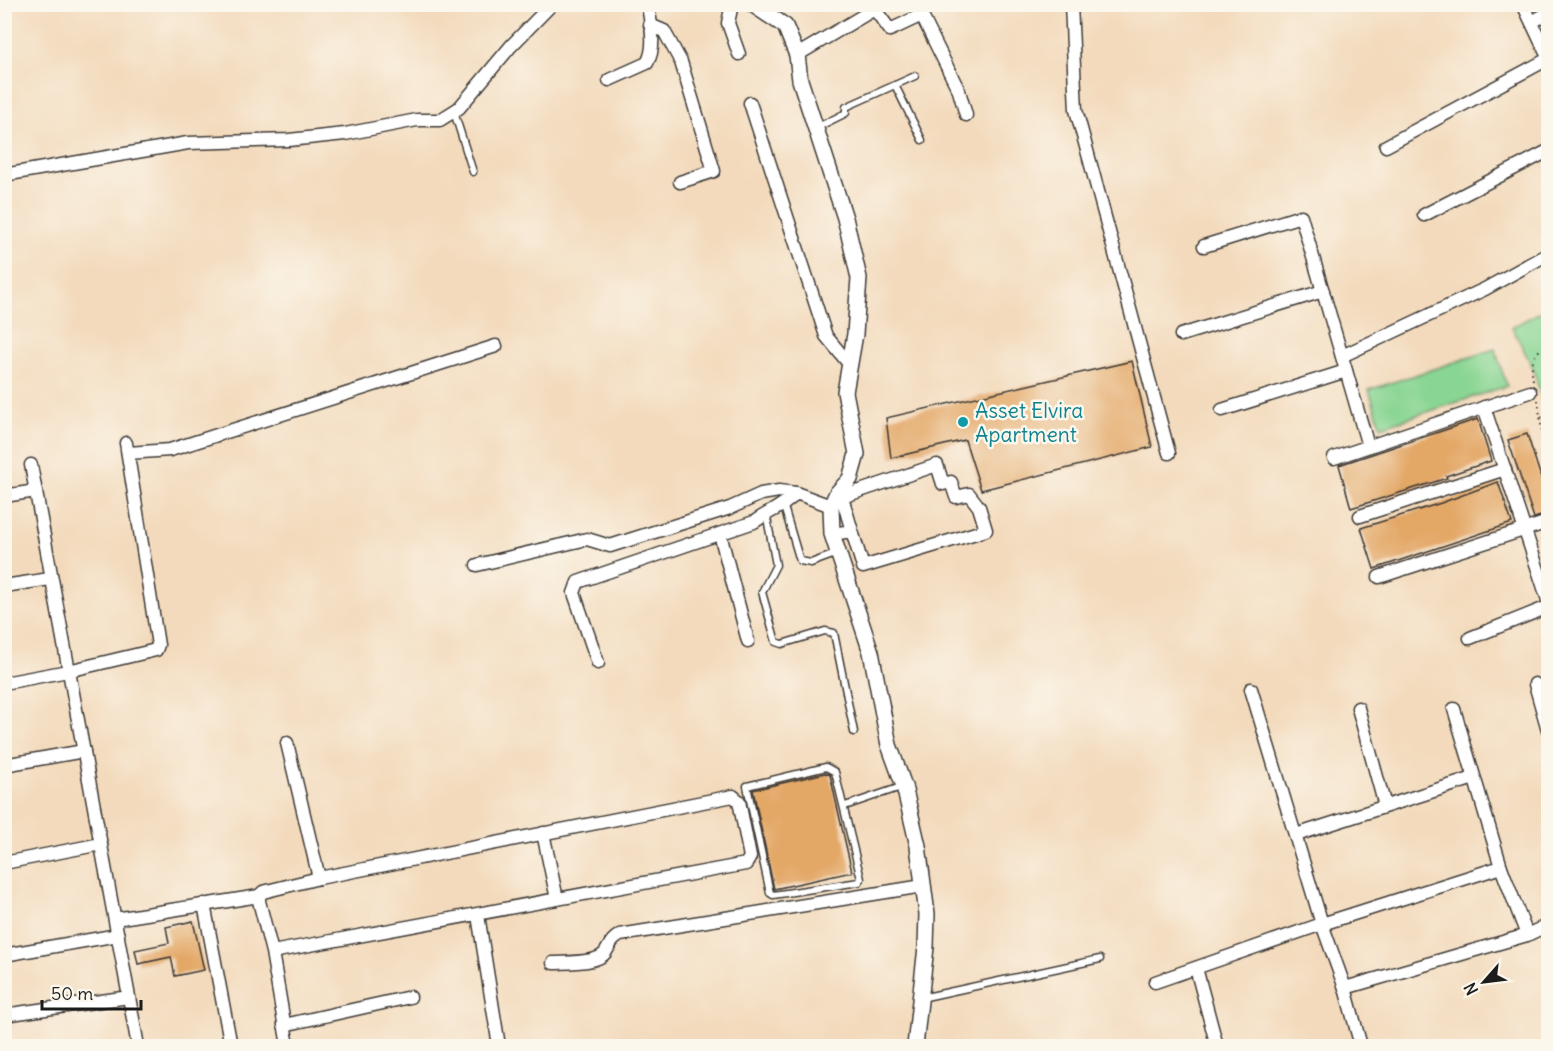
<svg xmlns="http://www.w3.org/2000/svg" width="1553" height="1051" viewBox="0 0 1553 1051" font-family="Delius,sans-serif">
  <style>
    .green { fill: #89d593; stroke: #527858; stroke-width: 1.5 }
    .building { fill: #e3a766 }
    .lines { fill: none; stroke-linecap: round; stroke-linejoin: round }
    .service-casing { stroke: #3c3834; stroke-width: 9 }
    .minor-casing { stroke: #3c3834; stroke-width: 15 }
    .tertiary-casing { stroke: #3c3834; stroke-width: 18 }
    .path { stroke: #3c3834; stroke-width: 2; stroke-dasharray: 1.5 4.5; stroke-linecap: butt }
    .service { stroke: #fff; stroke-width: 6 }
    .minor { stroke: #fff; stroke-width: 12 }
    .tertiary { stroke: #fff; stroke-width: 15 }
    .culture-dot { fill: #0f9aa8; stroke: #fbf7ec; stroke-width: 2 }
    .labels { text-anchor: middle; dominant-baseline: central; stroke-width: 5; stroke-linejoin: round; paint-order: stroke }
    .culture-label { font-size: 21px; fill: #0d838f; stroke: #fbf7ec; text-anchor: start }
  </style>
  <rect width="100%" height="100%" fill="#fbf7ec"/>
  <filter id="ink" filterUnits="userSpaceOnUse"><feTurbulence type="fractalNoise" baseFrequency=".0167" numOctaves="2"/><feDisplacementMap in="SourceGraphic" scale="12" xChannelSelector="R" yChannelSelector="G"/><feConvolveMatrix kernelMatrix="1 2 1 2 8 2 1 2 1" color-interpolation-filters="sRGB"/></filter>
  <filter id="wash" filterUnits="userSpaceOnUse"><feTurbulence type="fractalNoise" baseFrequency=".008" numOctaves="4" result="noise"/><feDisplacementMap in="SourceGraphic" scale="24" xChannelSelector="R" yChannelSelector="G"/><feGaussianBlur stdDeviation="1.35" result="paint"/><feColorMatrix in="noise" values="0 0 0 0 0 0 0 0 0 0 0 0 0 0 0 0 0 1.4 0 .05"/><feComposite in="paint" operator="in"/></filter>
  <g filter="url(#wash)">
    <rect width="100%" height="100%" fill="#f3dabc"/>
    <g class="green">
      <path d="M1548 308V403L1543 404 1533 368 1512 327Z"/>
      <path d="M1495 349 1507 386 1381 427 1369 390Z"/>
    </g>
    <g id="blocks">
      <g class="building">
        <path d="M1132 361 1152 447 981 490 965 440 891 458 886 418Z"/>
        <path d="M1478 419 1491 461 1446 476 1447 478 1351 508 1339 465Z"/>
        <path d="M1527 434 1548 499V514L1534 518 1508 440Z"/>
        <path d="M1498 482 1512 523 1374 569 1361 528 1441 503Z"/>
        <path d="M825 773 830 775 852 872 774 889 753 790Z"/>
        <path d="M193 921 204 970 175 976 171 957 138 964 135 950 169 943 166 927Z"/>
      </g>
    </g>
  </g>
  <g filter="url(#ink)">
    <use href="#blocks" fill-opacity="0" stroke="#3c3834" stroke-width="1.5"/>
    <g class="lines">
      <g class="service-casing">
        <g id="service">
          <path d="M895 85 922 140"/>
          <path d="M454 112 473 172"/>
          <path d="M816 128 846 113V107L915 76"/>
          <path d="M784 507 800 561 811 563 838 553"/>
          <path d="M766 513 776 565 762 592 776 642 782 644 825 631 834 633 854 732"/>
          <path d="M826 767 835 772 861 879 859 882 773 895 770 893 747 786Z"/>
          <path d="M845 806 904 786"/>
          <path d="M921 998 1100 959"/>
        </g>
      </g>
      <g class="minor-casing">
        <g id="minor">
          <path d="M732 4 728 23 739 54"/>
          <path d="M916 4 959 91 966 115"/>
          <path d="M1071 4 1076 110 1169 453"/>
          <path d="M1523 4 1548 57"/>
          <path d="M1532 22 1548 13"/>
          <path d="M650 25 664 31 681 62 714 171 680 182"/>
          <path d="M797 55 871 11H876L890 30 922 15"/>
          <path d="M609 80 647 63C657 47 650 22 648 4"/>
          <path d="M750 103 826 336 850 365"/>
          <path d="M1386 146 1548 59"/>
          <path d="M4 175 188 143 289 140 345 134 417 120H440L459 108 511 46 552 4"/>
          <path d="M1424 215 1548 151"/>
          <path d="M1204 246 1301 216 1368 446"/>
          <path d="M1181 335 1323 291"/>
          <path d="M1342 356 1485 289 1548 254"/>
          <path d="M1484 407 1548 600"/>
          <path d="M1222 410 1346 371"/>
          <path d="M128 453 170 450 496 346"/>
          <path d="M1334 458 1530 392"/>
          <path d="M31 465 138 1046"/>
          <path d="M4 496 36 491"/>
          <path d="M1360 516 1505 469"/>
          <path d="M720 534 748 641"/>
          <path d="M832 534 852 531 863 567 986 530 979 507 969 494 956 497 951 482 943 484 937 465 842 497 852 531"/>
          <path d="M477 565 587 539 610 546 730 508 761 494 779 491 796 493 831 506"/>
          <path d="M1379 577 1548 522"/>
          <path d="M4 586 50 579"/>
          <path d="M1470 638 1548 607"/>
          <path d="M598 663 574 593 578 582 754 522C769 511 784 507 796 493"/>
          <path d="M4 683 68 671 156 650 158 645 126 443"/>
          <path d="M1535 684 1548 730"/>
          <path d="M1251 689 1322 924 1345 988 1361 1046"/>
          <path d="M1358 708 1385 806"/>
          <path d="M1454 709 1501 867 1527 935"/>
          <path d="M287 743 319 878"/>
          <path d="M4 765 84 751"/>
          <path d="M543 833 557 899"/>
          <path d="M1296 835 1474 778"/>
          <path d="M4 863 101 844"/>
          <path d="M204 904 231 1046"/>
          <path d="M478 915 499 1046"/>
          <path d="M115 919 259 896"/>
          <path d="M272 952 746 864 750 857 739 801 733 796 319 878 263 892 259 896V901L272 952 288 1046"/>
          <path d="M4 955 118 935"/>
          <path d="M553 963C566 962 597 964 605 953 611 944 610 941 620 935L923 886"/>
          <path d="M1196 968 1217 1046"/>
          <path d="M1155 982 1322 924 1501 867"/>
          <path d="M1345 988 1527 935 1548 925"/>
          <path d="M4 1015 129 997"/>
          <path d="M284 1025 410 997"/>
        </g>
      </g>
      <g class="tertiary-casing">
        <path id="tertiary" d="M752 4 785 26 797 55 800 80 845 218 859 278 855 334 845 392 857 454 850 479 837 493 831 506 832 534 871 652 889 745 904 786 918 846 927 914 926 947 915 1046"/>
      </g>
      <g class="path">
        <path d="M1533 380C1530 363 1533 352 1548 345"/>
        <path d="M1538 400 1543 440 1548 452"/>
        <path d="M1541 417 1548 422"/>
      </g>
      <use href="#service" class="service"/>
      <use href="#minor" class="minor"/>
      <use href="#tertiary" class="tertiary"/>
    </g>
  </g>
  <circle class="culture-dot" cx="963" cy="422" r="6"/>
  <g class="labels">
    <g class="culture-label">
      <text x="975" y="410">Asset Elvira<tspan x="975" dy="24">Apartment</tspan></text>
    </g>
  </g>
  <rect width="1553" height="1051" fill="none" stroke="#fbf7ec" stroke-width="24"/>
  <g transform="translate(1484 982) rotate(242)" stroke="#fbf7ec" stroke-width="4.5" paint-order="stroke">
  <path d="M0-4.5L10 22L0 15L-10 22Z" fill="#1c1c1c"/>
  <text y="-9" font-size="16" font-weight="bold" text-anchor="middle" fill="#1c1c1c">N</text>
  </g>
  <path d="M42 1000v9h99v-9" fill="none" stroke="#1c1c1c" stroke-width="3"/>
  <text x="51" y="1000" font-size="18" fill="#1c1c1c" stroke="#fbf7ec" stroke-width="4.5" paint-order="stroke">50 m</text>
</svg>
